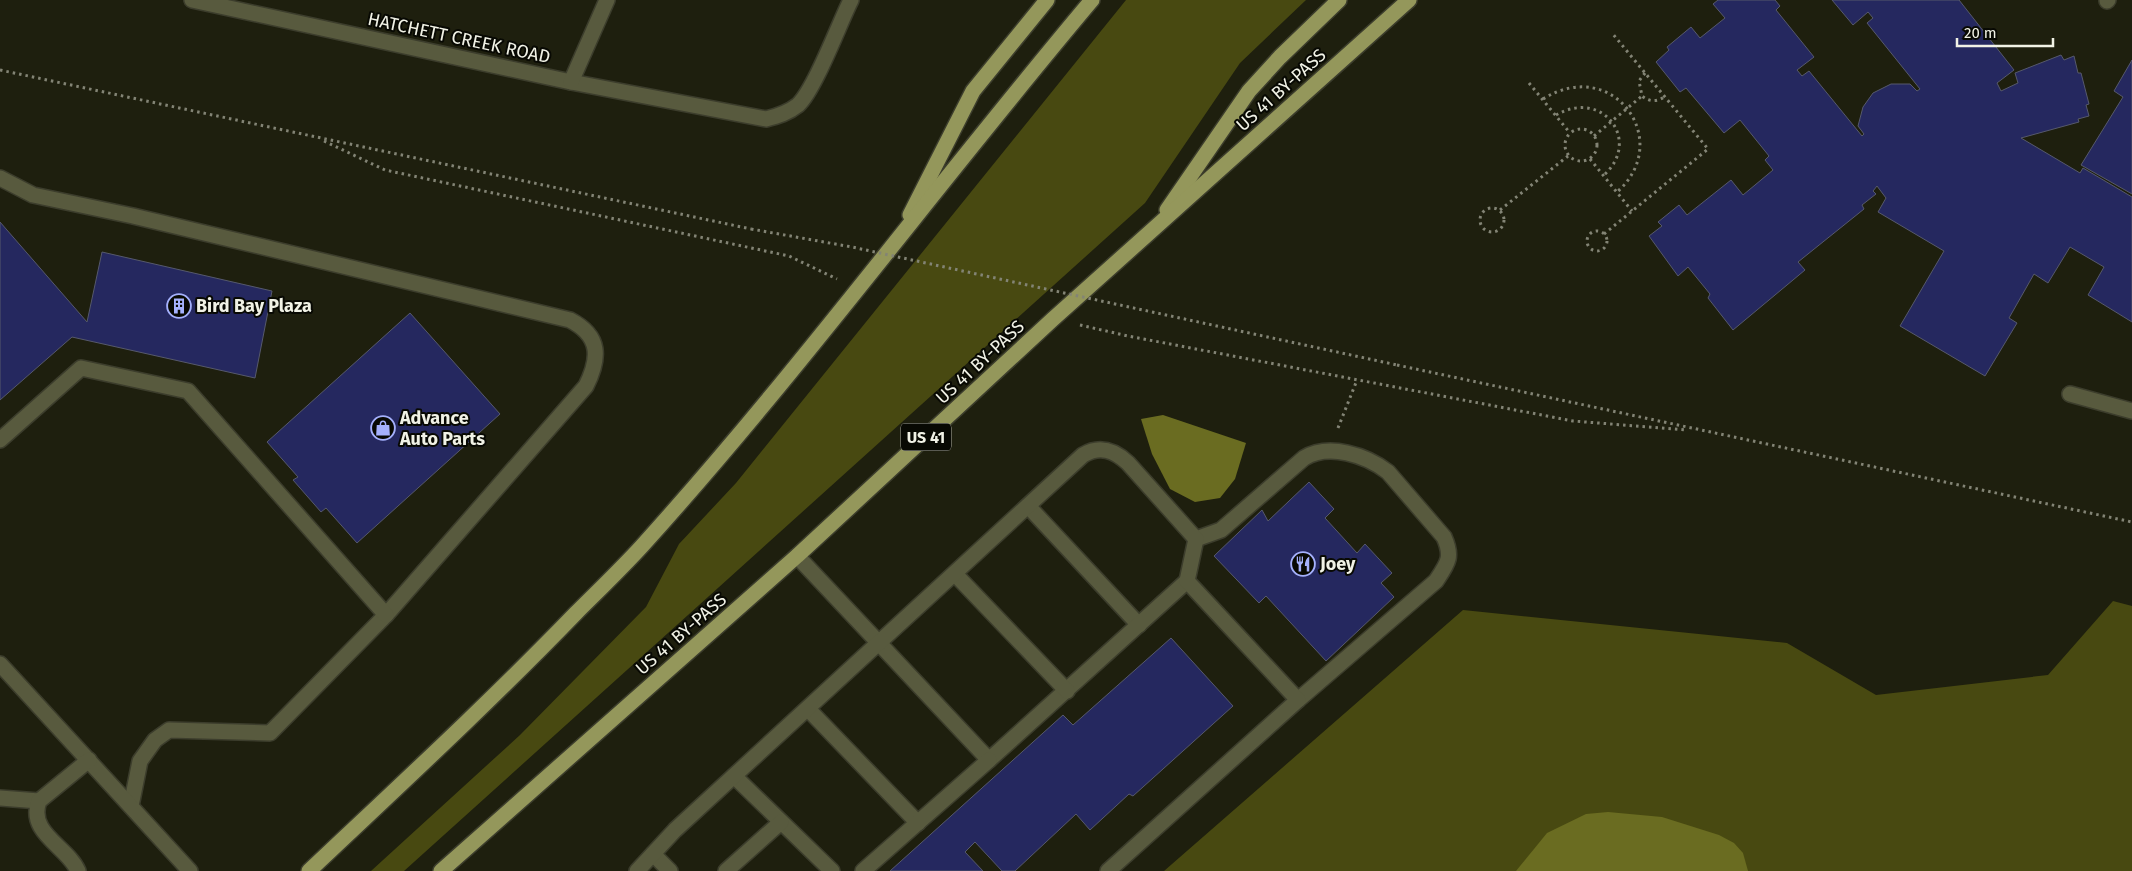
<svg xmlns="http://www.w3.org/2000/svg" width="2132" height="871" viewBox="0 0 2132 871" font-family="'Fira Sans',sans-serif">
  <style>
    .green { fill: #484911 }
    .water { fill: #6a6c21 }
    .building { fill: #25285f; stroke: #56596c }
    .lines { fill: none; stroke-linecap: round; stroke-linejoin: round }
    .lane-casing { stroke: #3c3d2c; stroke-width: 18 }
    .street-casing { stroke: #3c3d2c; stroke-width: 18 }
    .primary-casing { stroke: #3c3d2c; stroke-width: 18 }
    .path { stroke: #838475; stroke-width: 3; stroke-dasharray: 2.5 4; stroke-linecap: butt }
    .lane { stroke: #585a3e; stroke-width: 15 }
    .street { stroke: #585a3e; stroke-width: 15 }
    .primary { stroke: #94975b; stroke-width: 15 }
    .path-bridge { stroke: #838475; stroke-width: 3; stroke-dasharray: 2.5 4; stroke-linecap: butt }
    .labels { text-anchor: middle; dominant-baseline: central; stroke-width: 4; stroke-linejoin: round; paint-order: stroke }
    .shield { fill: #080903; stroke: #abaca2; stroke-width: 1 }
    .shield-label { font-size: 16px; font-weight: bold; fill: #f1f2e6 }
    .street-label { font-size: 18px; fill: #f1f2e6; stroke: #080903 }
    .poi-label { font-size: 18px; font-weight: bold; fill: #f1f2e6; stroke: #080903; text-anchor: start }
  </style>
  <rect width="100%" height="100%" fill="#1e1f0e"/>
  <g class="green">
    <path d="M1126 0H1306L1240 63 1145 203 404 871H371L520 735 646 607 679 544 736 483Z"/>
    <path d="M2113 601 2132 606V871H1164L1463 610 1787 643 1876 695 2048 675Z"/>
  </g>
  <g class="water">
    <path d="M1163 415 1246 443 1235 479 1220 498 1195 502 1170 489 1152 454 1141 419Z"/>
    <path d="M1608 812 1662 817 1719 835 1734 843 1743 853 1748 871H1516L1547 833 1586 814Z"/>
  </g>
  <g class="building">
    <path d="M1718 0H1775L1780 6 1776 10 1814 57 1797 70 1802 76 1809 71 1862 136 1864 134 1858 126 1863 107 1873 93 1891 84H1910L1917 91 1920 89 1867 23 1873 18 1868 12 1853 25 1832 0H1959L2014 70 1997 83 2001 91 2018 83 2015 73 2061 55 2064 60 2074 56 2078 73H2081L2089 104 2086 105 2089 116 2078 119 2079 122 2021 138 2080 173 2083 168 2132 197V322L2088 295 2104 267 2070 247 2048 283 2034 274 2009 318 2017 323 1985 376 1900 326 1944 251 1878 212 1886 198 1877 186 1873 191 1876 194 1862 205 1864 209 1798 262 1805 270 1733 330 1708 298 1710 294 1688 267 1678 276 1649 236 1662 226 1658 222 1679 205 1687 215 1731 180 1743 195 1773 170 1765 160 1769 156 1740 120 1724 133 1686 88 1680 92 1656 62 1669 50 1667 47 1691 27 1700 38 1725 18 1713 4Z"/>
    <path d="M2132 60V194L2081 165 2123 97 2114 91Z"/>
    <path d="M0 222 87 322 102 252 272 291 255 378 72 337 0 400Z"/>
    <path d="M410 313 500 414 357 543 326 508 321 512 293 480 298 477 267 442Z"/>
    <path d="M1309 482 1334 509 1325 518 1357 553 1365 544 1392 573 1381 583 1394 597 1326 661 1266 596 1259 603 1214 556 1262 510 1268 521Z"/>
    <path d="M1171 638 1233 706 1133 796 1129 794 1090 830 1076 814 1015 871H1002L975 842 965 852 983 871H890L1063 715 1073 725Z"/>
  </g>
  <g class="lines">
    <g class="lane-casing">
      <g id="lane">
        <path d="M2107 1 2108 0"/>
        <path d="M0 178 33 195 133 216 570 320C601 336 600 358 586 386L386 615 270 733 169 730 155 740 140 761 131 806"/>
        <path d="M2070 394 2132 411"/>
        <path d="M0 440 81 368 188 391 386 615"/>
        <path d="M1028 506 1139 625"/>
        <path d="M1196 539 1221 530 1304 458C1329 443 1366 455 1388 472L1444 537C1453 557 1448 563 1436 581L1298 700"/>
        <path d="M797 556 989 760 1187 581"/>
        <path d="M955 574 1067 691"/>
        <path d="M0 664 190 871"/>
        <path d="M808 709 918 823"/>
        <path d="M734 776 832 871"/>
        <path d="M0 798 39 801"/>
        <path d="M653 854 670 871"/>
        <path d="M78 871C68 847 27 833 39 801L89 760"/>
        <path d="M637 871 675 830 1083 455C1100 445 1114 450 1128 463L1196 539 1187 581 1298 700 1108 871"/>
        <path d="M726 871 781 822"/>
        <path d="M863 871 989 760"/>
      </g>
    </g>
    <g class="street-casing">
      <g id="street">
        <path d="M192 0 571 82 766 119C778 116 788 113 798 105 815 89 839 24 851 0"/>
        <path d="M571 82 607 0"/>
      </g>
    </g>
    <g class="primary-casing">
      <g id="primary">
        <path d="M1167 210 1249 91 1280 57 1339 0"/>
        <path d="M910 215 973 91 1047 0"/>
        <path d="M309 871C399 786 490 702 576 613 598 591 621 569 642 546 800 371 940 180 1092 0"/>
        <path d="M441 871 797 556 1053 319 1409 0"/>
      </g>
    </g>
    <g class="path">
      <path d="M0 70 751 229"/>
      <path d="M1645 73 1639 81 1642 96C1649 102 1657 102 1664 97"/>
      <path d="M1529 83 1570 133"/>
      <path d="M1543 99C1613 55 1675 141 1617 192"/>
      <path d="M1556 115C1603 88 1642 141 1604 175"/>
      <circle cx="1581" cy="145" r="16"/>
      <path d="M1594 136 1642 96"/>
      <path d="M324 141 385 170 789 256 837 279"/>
      <path d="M1590 159 1632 211"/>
      <circle cx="1492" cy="220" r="12"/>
      <path d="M1500 210 1568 156"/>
      <circle cx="1597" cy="241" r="10"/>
      <path d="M1604 234 1708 149 1612 33"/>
      <path d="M1080 325 1128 336 1573 421 1687 430"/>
      <path d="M1397 365 2132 522"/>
      <path d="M1338 428 1357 380"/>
    </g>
    <use href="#lane" class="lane"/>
    <use href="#street" class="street"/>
    <use href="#primary" class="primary"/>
    <path class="path-bridge" d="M751 229 852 247 1397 365"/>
  </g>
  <defs>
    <g id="building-ring" transform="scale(1.25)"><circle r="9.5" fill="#080903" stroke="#a5b1fc" stroke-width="1.5"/><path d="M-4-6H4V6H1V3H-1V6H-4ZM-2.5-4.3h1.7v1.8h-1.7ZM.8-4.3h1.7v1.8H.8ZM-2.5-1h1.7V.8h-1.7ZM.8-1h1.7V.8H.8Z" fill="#a5b1fc"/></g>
    <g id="shop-ring" transform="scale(1.25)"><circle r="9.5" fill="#080903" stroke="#a5b1fc" stroke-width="1.5"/><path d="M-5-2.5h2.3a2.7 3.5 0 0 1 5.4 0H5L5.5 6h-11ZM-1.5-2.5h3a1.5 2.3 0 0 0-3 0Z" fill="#a5b1fc"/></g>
    <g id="restaurant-ring" transform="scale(1.25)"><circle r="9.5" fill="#080903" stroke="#a5b1fc" stroke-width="1.5"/><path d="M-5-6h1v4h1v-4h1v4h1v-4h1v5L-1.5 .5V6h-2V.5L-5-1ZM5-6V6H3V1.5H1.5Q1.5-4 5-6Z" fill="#a5b1fc"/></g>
  </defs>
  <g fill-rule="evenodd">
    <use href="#building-ring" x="179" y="306"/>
    <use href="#shop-ring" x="383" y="428"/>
    <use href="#restaurant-ring" x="1303" y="564"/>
  </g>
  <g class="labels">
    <rect class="shield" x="901" y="423.5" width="50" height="27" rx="4"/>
    <g class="shield-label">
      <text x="926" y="437">US 41</text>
    </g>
    <g class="street-label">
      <text transform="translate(459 38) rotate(12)">HATCHETT CREEK ROAD</text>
      <text transform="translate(1281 90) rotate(-42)">US 41 BY-PASS</text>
      <text transform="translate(980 362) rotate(-43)">US 41 BY-PASS</text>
      <text transform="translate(681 634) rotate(-41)">US 41 BY-PASS</text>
    </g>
    <g class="poi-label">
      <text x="196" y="306">Bird Bay Plaza</text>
      <text x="400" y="418">Advance<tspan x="400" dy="21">Auto Parts</tspan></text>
      <text x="1320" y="564">Joey</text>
    </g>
  </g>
  <path d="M1957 38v8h96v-8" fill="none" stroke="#f1f2e6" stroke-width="2.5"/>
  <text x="1964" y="38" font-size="15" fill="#f1f2e6" stroke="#080903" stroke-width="4" paint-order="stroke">20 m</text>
</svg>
